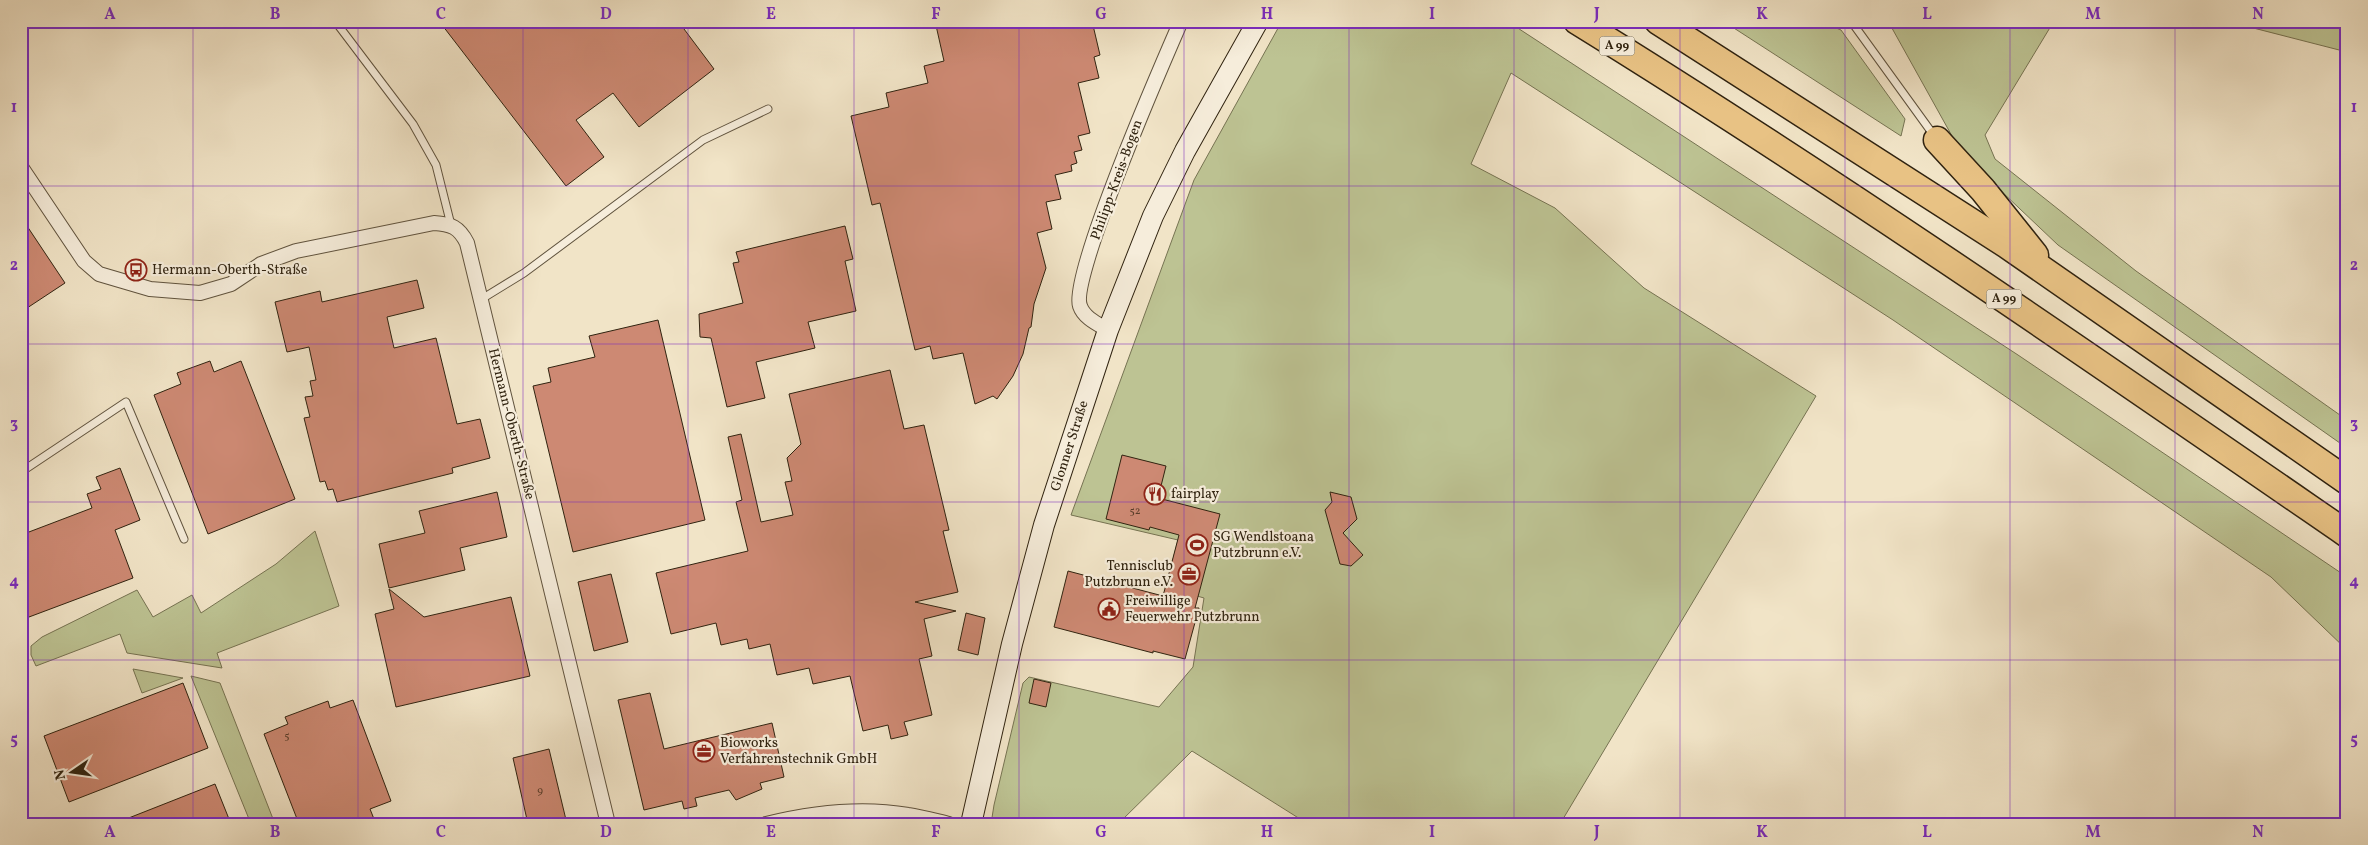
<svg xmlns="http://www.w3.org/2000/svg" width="2368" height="845" viewBox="0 0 2368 845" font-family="Vollkorn,serif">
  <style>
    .green { fill: #bdc393; stroke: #767352 }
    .building { fill: #cd8973; stroke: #302310 }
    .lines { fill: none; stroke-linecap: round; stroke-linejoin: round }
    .lane-casing { stroke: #60533e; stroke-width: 9 }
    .street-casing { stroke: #60533e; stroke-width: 16 }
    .secondary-casing { stroke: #302310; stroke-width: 22 }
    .highway-casing { stroke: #302310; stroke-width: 29 }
    .lane { stroke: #f6eddb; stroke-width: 7 }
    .street { stroke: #f6eddb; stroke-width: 14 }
    .secondary { stroke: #f6eddb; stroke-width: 20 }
    .highway { stroke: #e8c284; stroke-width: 26 }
    .grid { fill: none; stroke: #7b2cbf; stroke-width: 1; stroke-opacity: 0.55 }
    .labels { text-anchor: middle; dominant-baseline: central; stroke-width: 4.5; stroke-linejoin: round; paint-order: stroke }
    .number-label { font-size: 11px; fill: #573c29 }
    .shield { fill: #f6eddb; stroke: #6b604d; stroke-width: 1 }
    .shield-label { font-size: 12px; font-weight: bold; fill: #302310 }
    .street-label { font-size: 14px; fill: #302310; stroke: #f6eddb }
    .poi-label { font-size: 14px; fill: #302310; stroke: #f6eddb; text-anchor: start }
    .neatline { fill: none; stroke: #7b2cbf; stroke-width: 2 }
    .grid-label { font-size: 16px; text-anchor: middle; font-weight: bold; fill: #7b2cbf }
  </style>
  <rect width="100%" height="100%" fill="#f1e4c7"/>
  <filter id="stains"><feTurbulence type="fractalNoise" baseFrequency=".004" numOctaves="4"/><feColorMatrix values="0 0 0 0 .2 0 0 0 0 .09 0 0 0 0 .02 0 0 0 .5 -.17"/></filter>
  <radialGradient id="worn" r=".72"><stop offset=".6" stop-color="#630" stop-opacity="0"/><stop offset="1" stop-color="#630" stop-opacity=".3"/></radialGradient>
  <g class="green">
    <path d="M1282 21H1507L2018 355 2347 577V650L2271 577 1893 320 1511 73 1471 164 1555 208 1644 288 1816 396 1560 824H1308L1192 751 1118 824H991L994 805 1023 683 1029 677 1159 707 1193 667 1204 598 1166 587 1178 540 1071 515 1194 180Z"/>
    <path d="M1723 21H1819L1841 30 1905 119 1901 136Z"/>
    <path d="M1888 21H2054L1985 135 1995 159 2136 271 2347 420V448L2058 245 1962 154Z"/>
    <path d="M2226 21H2347V52Z"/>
    <path d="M315 531 339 606 217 653 222 668 127 653 120 634 36 666 31 655V646L42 637 137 590 153 617 192 595 201 613 276 564Z"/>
    <path d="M133 669 183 678 142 693Z"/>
    <path d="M191 676 220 683 275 824H251Z"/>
  </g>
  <g class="building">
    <path d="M439 21H678L714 69 639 127 613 93 576 120 604 157 566 186Z"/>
    <path d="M935 21H1092L1100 55 1094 57 1099 78 1078 83 1090 133 1078 136 1082 150 1074 152 1077 163 1071 165 1072 171 1055 175 1061 199 1046 202 1052 229 1037 233 1046 268 1034 304 1031 327 1029 328 1023 354 1013 376 997 399 993 396 975 404 963 353 933 359 930 346 915 350 880 203 872 205 851 116 889 107 886 93 928 83 924 66 944 61Z"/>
    <path d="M21 217 65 283 21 312Z"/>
    <path d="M845 226 853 259 845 261 856 311 808 322 815 348 756 362 765 398 727 407 711 338 700 337 699 314 743 303 733 263 739 262 736 252Z"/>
    <path d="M417 280 424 308 387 317 394 348 436 338 457 424 480 419 490 458 452 468 453 473 337 502 333 489 328 490 325 481 320 482 304 418 310 417 305 397 313 396 310 381 316 380 309 347 287 352 275 302 320 291 322 302Z"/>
    <path d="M658 320 705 520 573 552 533 386 551 382 548 368 595 357 589 336Z"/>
    <path d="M210 361 214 372 241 361 295 499 208 534 154 395 181 384 177 373Z"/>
    <path d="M890 370 904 429 924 425 949 530 943 531 958 592 915 602 956 611 924 619 932 656 919 659 932 715 904 722 908 735 891 739 888 725 863 731 850 676 813 684 809 668 777 675 770 644 749 649 747 639 721 645 716 623 671 634 656 573 748 551 736 502 742 500 728 437 741 434 761 522 793 515 785 482 792 481 787 458 801 444 789 394Z"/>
    <path d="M1122 455 1166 466 1158 498 1220 514 1195 608H1199L1185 659 1153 651V653L1054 627 1068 571 1163 596 1179 535 1150 527 1149 530 1106 519Z"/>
    <path d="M120 468 140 520 115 530 133 578 21 620V535L92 508 87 494 101 489 96 477Z"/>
    <path d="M497 492 507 537 460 548 465 570 389 588 379 544 425 533 419 511Z"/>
    <path d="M1330 492 1351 497 1357 519 1343 533 1363 555 1351 566 1340 564 1325 510 1332 502Z"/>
    <path d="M611 574 628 642 594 651 578 582Z"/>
    <path d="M389 589 424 617 511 597 530 676 396 707 375 614 394 609Z"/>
    <path d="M966 613 985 618 978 655 958 650Z"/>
    <path d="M1034 679 1051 683 1046 707 1029 703Z"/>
    <path d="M183 683 208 748 69 802 44 736Z"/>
    <path d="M650 693 664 749 772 723 784 777 760 783 762 789 736 800 729 790 695 798 697 806 684 809 682 801 644 810 618 700Z"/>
    <path d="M353 700 391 801 370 809 376 824H299L264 734 288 724 285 717 328 701 330 708Z"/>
    <path d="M549 749 567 824H528L513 758Z"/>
    <path d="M215 784 231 824H116V823Z"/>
  </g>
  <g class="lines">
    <g class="lane-casing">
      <g id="lane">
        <path d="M335 21 413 124 436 165 451 225"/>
        <path d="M1851 21 1935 137"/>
        <path d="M480 300 524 273 703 140 768 109"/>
        <path d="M21 472 126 402 184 539"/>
      </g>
    </g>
    <g class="street-casing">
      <g id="street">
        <path d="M21 167 84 261 99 274 150 289 200 293 231 284 261 264 296 251 434 223C451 224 459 227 467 243L608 824"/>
        <path d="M1108 330C1098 324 1084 318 1080 306 1069 278 1164 60 1181 21"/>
        <path d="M766 824C811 813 862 807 908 815 922 817 936 821 949 824"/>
      </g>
    </g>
    <g class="secondary-casing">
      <path id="secondary" d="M971 824 1012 644 1044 525 1108 330 1153 216 1185 151 1258 21"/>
    </g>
    <g class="highway-casing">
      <g id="highway">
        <path d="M1577 21C1839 183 2093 359 2347 534"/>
        <path d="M1658 21 2007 245 2347 481"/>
        <path d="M1937 140 1983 190 2035 255"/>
      </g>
    </g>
    <use href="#lane" class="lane"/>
    <use href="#street" class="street"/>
    <use href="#secondary" class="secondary"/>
    <use href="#highway" class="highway"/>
  </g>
  <path class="grid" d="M193 21V824M358 21V824M523 21V824M688 21V824M854 21V824M1019 21V824M1184 21V824M1349 21V824M1514 21V824M1680 21V824M1845 21V824M2010 21V824M2175 21V824M21 186H2347M21 344H2347M21 502H2347M21 660H2347"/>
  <defs>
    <g id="bus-ring" transform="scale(1.125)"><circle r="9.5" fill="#f6eddb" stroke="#8f2418" stroke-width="1.5"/><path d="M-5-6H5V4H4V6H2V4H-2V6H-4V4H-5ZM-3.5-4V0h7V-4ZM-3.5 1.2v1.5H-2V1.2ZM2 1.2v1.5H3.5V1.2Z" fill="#8f2418"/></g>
    <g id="restaurant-ring" transform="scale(1.125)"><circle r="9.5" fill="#f6eddb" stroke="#8f2418" stroke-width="1.5"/><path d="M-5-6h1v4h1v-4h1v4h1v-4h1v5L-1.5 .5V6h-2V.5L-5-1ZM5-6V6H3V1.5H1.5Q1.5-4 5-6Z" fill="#8f2418"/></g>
    <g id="stadium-ring" transform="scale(1.125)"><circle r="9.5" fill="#f6eddb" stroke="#8f2418" stroke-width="1.5"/><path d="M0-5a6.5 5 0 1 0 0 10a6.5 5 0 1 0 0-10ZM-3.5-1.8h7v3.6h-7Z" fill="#8f2418"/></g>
    <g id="office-ring" transform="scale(1.125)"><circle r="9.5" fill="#f6eddb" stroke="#8f2418" stroke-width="1.5"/><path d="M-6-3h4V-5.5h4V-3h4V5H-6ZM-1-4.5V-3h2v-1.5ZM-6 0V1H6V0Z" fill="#8f2418"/></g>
    <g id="civic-ring" transform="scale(1.125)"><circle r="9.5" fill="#f6eddb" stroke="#8f2418" stroke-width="1.5"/><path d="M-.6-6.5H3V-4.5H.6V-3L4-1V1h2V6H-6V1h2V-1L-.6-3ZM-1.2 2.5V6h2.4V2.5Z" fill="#8f2418"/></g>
  </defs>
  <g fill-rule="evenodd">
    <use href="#bus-ring" x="136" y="270"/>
    <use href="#restaurant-ring" x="1155" y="494"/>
    <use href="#stadium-ring" x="1197" y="545"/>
    <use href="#office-ring" x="1189" y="574"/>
    <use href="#civic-ring" x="1109" y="609"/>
    <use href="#office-ring" x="704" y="751"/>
  </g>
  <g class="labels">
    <g class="number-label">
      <text x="1135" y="511">52</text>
      <text x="287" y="736">5</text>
      <text x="540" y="791">9</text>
    </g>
    <g class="shield">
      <rect x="1599.5" y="36.5" width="35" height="19" rx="4"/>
      <rect x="1986.5" y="289.5" width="35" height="19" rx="4"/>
    </g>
    <g class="shield-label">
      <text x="1617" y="46">A 99</text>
      <text x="2004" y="299">A 99</text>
    </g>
    <g class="street-label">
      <text transform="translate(1117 180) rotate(-70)">Philipp-Kreis-Bogen</text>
      <text transform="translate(511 424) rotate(76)">Hermann-Oberth-Straße</text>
      <text transform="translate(1070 446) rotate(-72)">Glonner Straße</text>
    </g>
    <g class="poi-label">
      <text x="152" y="270">Hermann-Oberth-Straße</text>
      <text x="1171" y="494">fairplay</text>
      <text x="1213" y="537">SG Wendlstoana<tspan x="1213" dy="16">Putzbrunn e.V.</tspan></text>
      <text x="1173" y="566" text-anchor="end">Tennisclub<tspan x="1173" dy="16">Putzbrunn e.V.</tspan></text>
      <text x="1125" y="601">Freiwillige<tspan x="1125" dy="16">Feuerwehr Putzbrunn</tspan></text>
      <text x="720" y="743">Bioworks<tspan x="720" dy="16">Verfahrenstechnik GmbH</tspan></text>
    </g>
  </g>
  <rect width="2368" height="845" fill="none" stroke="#f1e4c7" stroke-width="55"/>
  <g transform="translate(72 772) rotate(257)" stroke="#f6eddb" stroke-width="4" paint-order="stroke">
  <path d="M0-4L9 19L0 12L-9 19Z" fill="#302310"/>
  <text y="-8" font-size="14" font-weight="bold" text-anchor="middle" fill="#302310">N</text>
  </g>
  <rect x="28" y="28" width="2312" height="790" class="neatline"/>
  <g class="grid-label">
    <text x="110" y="19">A</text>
    <text x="275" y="19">B</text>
    <text x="441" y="19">C</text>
    <text x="606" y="19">D</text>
    <text x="771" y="19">E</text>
    <text x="936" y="19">F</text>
    <text x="1101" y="19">G</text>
    <text x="1267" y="19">H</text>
    <text x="1432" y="19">I</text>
    <text x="1597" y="19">J</text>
    <text x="1762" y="19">K</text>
    <text x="1927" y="19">L</text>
    <text x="2093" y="19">M</text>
    <text x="2258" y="19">N</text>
    <text x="14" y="112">1</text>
    <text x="2354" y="112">1</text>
    <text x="14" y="270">2</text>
    <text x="2354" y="270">2</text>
    <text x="14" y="428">3</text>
    <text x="2354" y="428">3</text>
    <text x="14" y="586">4</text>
    <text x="2354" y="586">4</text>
    <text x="14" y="744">5</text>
    <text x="2354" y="744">5</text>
    <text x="110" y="837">A</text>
    <text x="275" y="837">B</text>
    <text x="441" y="837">C</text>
    <text x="606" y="837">D</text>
    <text x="771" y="837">E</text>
    <text x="936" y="837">F</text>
    <text x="1101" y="837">G</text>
    <text x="1267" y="837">H</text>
    <text x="1432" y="837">I</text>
    <text x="1597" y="837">J</text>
    <text x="1762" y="837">K</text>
    <text x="1927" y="837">L</text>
    <text x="2093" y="837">M</text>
    <text x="2258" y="837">N</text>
  </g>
  <rect width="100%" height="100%" filter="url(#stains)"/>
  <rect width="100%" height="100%" fill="url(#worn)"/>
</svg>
